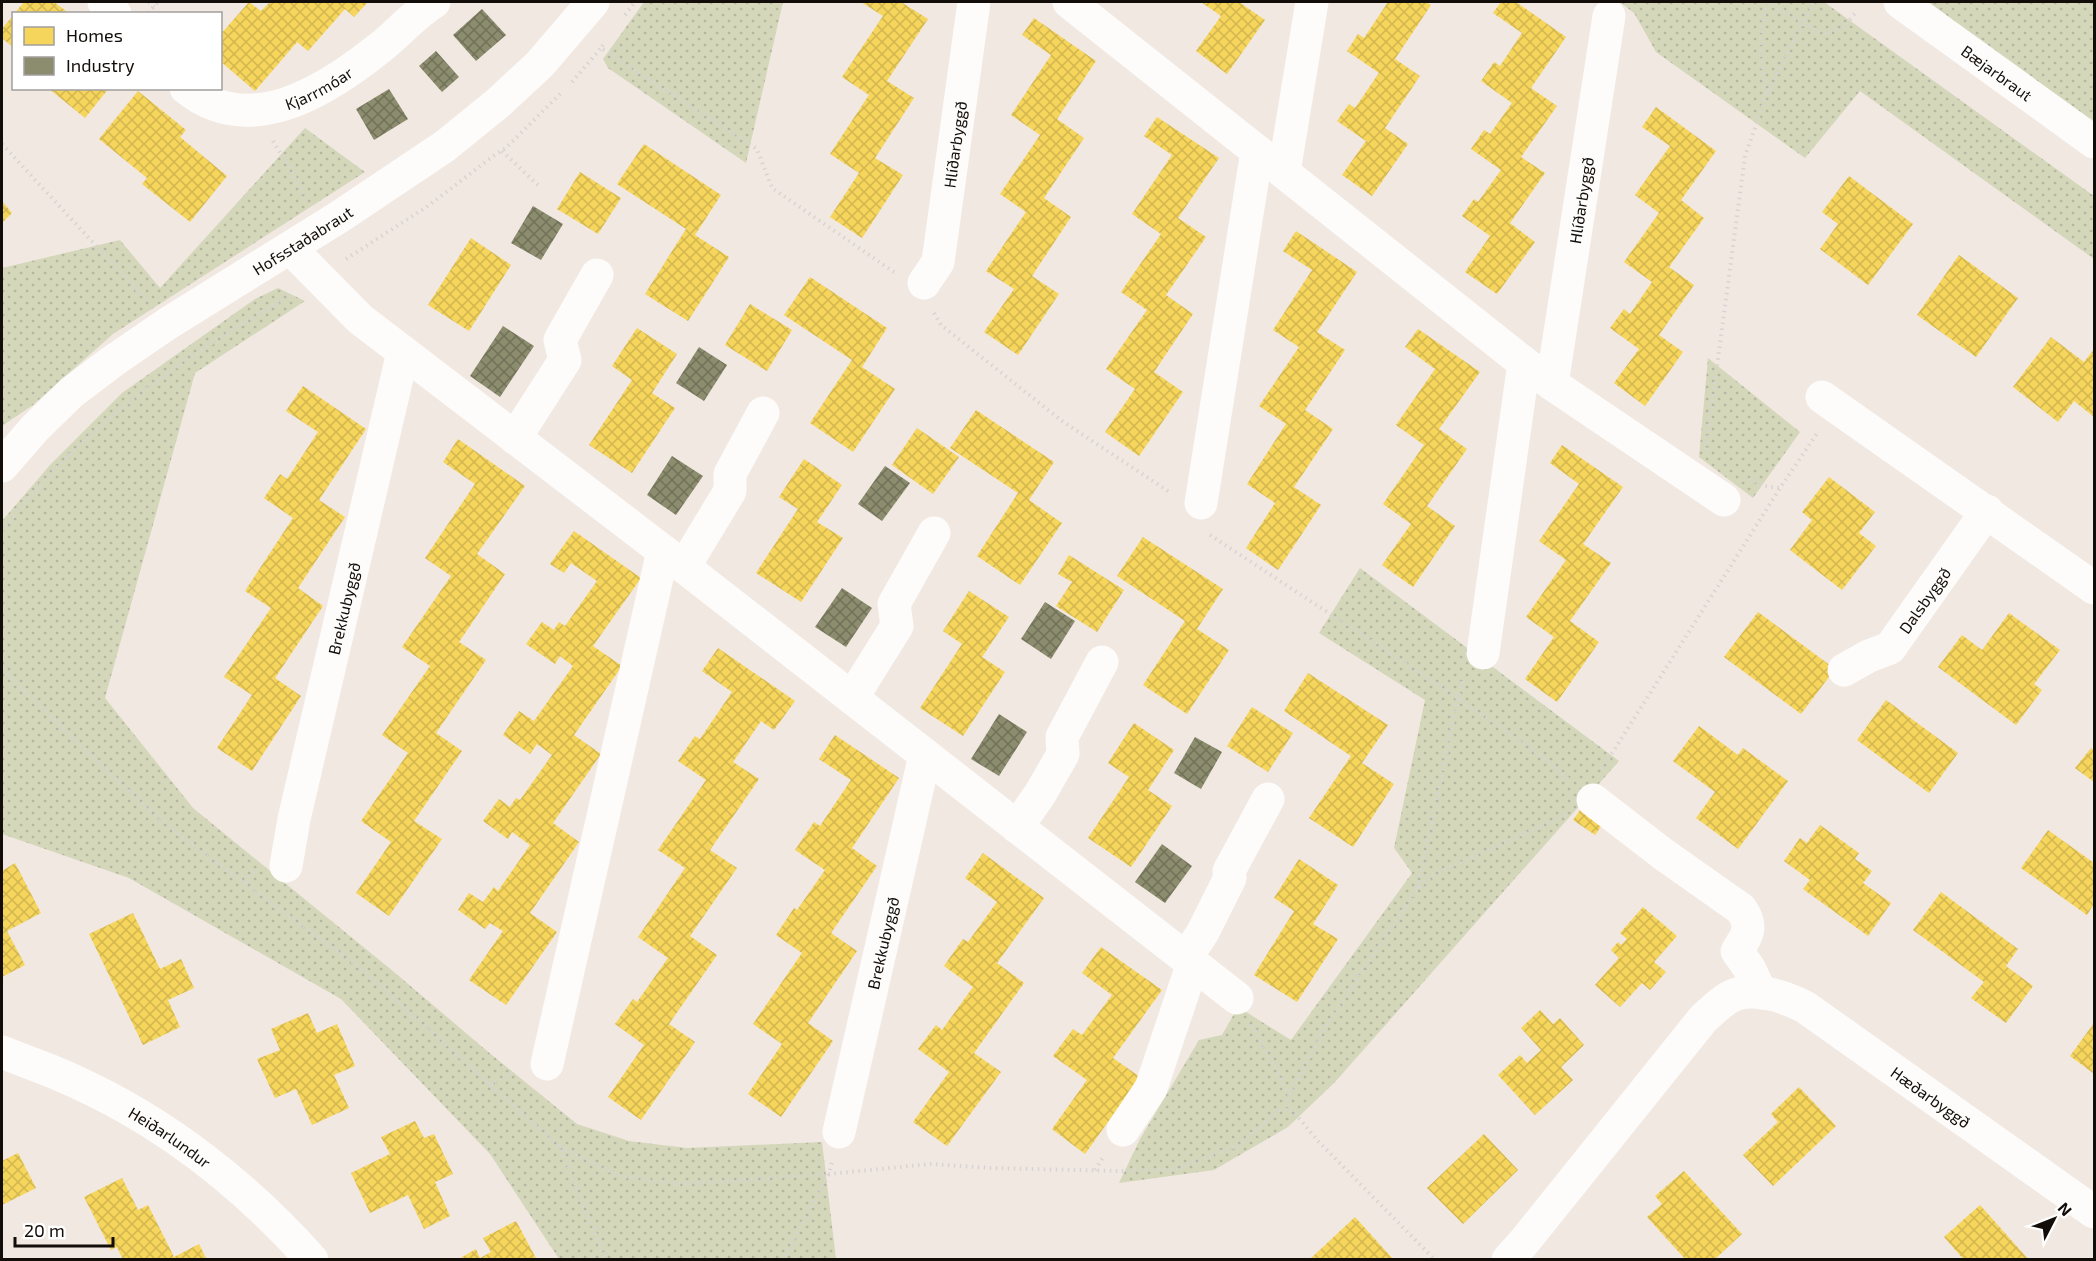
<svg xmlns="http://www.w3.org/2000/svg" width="2096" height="1261" viewBox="0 0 2096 1261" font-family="'Exo 2',sans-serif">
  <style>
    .grass { fill: url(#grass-dots) }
    .homes { fill: url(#homes-cross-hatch) }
    .industry { fill: url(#industry-cross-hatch) }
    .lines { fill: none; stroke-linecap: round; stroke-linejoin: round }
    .path { stroke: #d8d4d3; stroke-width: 4; stroke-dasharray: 1.5 4.5; stroke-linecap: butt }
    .minor { stroke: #fdfcfa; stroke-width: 33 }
    .labels { text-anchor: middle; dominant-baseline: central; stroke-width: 6; stroke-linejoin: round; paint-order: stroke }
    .street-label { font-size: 16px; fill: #130d09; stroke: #fff }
  </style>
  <defs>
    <pattern id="grass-dots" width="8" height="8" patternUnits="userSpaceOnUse" patternTransform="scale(1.5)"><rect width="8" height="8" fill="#d4d7ba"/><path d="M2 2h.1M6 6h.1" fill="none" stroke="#b5b79f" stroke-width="1.8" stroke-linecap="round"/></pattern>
    <pattern id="homes-cross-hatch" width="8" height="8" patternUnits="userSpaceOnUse" patternTransform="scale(1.5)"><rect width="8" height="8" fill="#f6d55c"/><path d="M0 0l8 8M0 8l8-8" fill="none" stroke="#d2b64f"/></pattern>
    <pattern id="industry-cross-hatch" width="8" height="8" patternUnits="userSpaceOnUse" patternTransform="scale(1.5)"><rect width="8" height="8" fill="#8c8c6e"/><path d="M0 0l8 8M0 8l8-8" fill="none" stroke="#717159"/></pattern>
  </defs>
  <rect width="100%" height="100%" fill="#f1e8e1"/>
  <g class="grass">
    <path d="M644 2H783L746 163 608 68 603 59Z"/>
    <path d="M1620 2H1824L2094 196V259L1860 91 1805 158 1656 52 1634 13Z"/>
    <path d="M1928 2H2094V126L1993 53Z"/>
    <path d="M305 128 365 172 113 334 33 405 2 426V268L120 240 160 288Z"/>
    <path d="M278 288 305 301 195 373 105 698 193 808 394 972 487 1051 577 1124 629 1141 687 1148 822 1142 836 1259H559L490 1154 341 999 129 878 2 834V521L50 465 122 393 255 299Z"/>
    <path d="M1708 358 1800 432 1753 498 1699 457Z"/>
    <path d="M1360 568 1619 761 1335 1082 1288 1127 1214 1170 1119 1183 1140 1139 1199 1040 1222 1035 1238 1007 1291 1040 1412 873 1394 848 1425 700 1319 633Z"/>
  </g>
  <g class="homes">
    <path d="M24 2H54L70 14H14Z"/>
    <path d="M249 2 261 11 270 2H368L354 17 345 9 308 51 297 42 255 91 220 61V35Z"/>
    <path d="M861 2H901L928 19 887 81 914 98 875 158 903 175 862 238 830 217 859 173 830 154 869 95 842 77 883 16Z"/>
    <path d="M1201 2H1239L1265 20 1227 74 1196 51 1221 16Z"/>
    <path d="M1388 2H1426L1431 5 1395 59 1420 76 1385 128 1408 144 1372 196 1342 175 1366 141 1337 121 1349 104 1355 108 1379 73 1347 51 1358 34 1364 38Z"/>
    <path d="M1501 2H1516L1566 37 1531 88 1557 106 1521 157 1545 173 1510 223 1535 242 1497 294 1465 272 1490 236 1462 216 1474 199 1478 202 1501 170 1471 149 1484 130 1490 134 1512 103 1481 81 1494 62 1500 66 1522 33 1493 13Z"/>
    <path d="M14 14V48L2 38V29Z"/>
    <path d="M1034 18 1096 61 1057 119 1084 138 1044 198 1071 217 1032 276 1059 294 1018 355 984 332 1014 289 986 271 1026 212 1000 194 1040 135 1011 115 1051 55 1022 35Z"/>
    <path d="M48 88H109L85 118Z"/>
    <path d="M138 91 186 130 180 137 227 176 190 222 142 184 147 178 99 139Z"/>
    <path d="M1656 107 1716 151 1681 200 1704 218 1669 267 1694 285 1659 335 1683 352 1645 406 1614 383 1639 349 1610 328 1624 309 1630 314 1652 282 1624 262 1659 213 1635 195 1670 146 1642 127Z"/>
    <path d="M1157 117 1219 158 1178 218 1206 237 1166 295 1193 314 1154 372 1183 392 1139 456 1105 432 1135 389 1106 369 1147 310 1121 292 1161 234 1132 214 1172 155 1144 136Z"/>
    <path d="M644 144 721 195 695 235 729 257 688 321 645 294 686 229 617 184Z"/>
    <path d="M580 172 621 198 598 234 557 209Z"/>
    <path d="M1849 176 1913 224 1868 285 1820 249 1838 224 1822 212Z"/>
    <path d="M2 201 12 213 2 223Z"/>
    <path d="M1296 231 1357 272 1317 332 1345 350 1305 410 1333 429 1294 487 1321 505 1278 570 1246 548 1275 503 1247 484 1286 424 1259 406 1299 347 1273 330 1312 270 1283 251Z"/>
    <path d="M471 238 511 265 469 331 428 305Z"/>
    <path d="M1959 255 2018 298 1976 357 1917 315Z"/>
    <path d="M810 277 887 328 862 367 895 389 853 452 810 423 852 360 784 315Z"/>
    <path d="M750 304 792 330 767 371 725 345Z"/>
    <path d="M637 328 677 354 652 393 675 408 632 473 589 445 632 380 612 366Z"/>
    <path d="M1418 329 1480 372 1439 429 1467 449 1427 506 1455 526 1413 587 1382 565 1411 524 1383 504 1424 445 1396 425 1435 369 1405 347Z"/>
    <path d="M2051 337 2084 362 2094 349V417L2074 401 2058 422 2013 387Z"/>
    <path d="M303 386 366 429 319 500 345 517 298 588 323 606 275 678 301 696 252 771 217 748 252 695 224 677 271 608 245 591 293 518 264 498 280 474 287 479 318 432 286 411Z"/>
    <path d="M976 410 1054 462 1029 500 1062 523 1020 585 977 556 1018 493 950 448Z"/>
    <path d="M917 428 959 457 933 494 892 465Z"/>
    <path d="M458 439 525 486 477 554 505 574 459 642 486 660 436 733 462 751 414 821 442 839 389 916 356 893 391 842 361 821 408 753 382 735 430 666 402 647 451 576 425 558 475 484 443 462Z"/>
    <path d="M1562 445 1623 487 1583 544 1611 563 1570 621 1599 642 1557 702 1525 679 1554 637 1526 617 1566 560 1539 541 1579 484 1550 463Z"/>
    <path d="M804 459 842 485 817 522 843 538 801 602 756 573 798 509 779 497Z"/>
    <path d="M1829 477 1875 512 1859 533 1876 546 1842 590 1790 550 1812 520 1802 512Z"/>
    <path d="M574 531 641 578 593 646 622 666 574 735 601 754 553 823 579 842 530 913 557 932 506 1005 469 980 503 931 490 923 485 929 458 910 469 893 483 902 494 887 498 891 530 845 512 832 508 839 483 821 499 799 510 807 516 798 520 800 552 755 537 744 530 754 503 735 519 711 534 721 573 666 560 656 555 664 526 644 542 622 554 630 559 622 565 626 597 581 571 563 564 573 550 564Z"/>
    <path d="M1143 537 1223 589 1197 629 1229 650 1187 714 1143 685 1185 621 1117 576Z"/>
    <path d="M1069 555 1124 590 1097 632 1056 606 1072 582 1058 574Z"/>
    <path d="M969 591 1009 617 982 657 1005 672 963 736 920 708 962 644 943 631Z"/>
    <path d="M1758 612 1835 669 1801 714 1724 657Z"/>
    <path d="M2009 613 2060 650 2034 684 2042 690 2016 725 1938 667 1962 635 1982 650Z"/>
    <path d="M718 648 795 701 774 730 761 721 733 762 759 779 710 850 737 868 690 936 717 955 669 1024 695 1042 641 1120 608 1097 644 1045 615 1024 633 999 637 1002 668 958 638 937 685 868 658 850 706 780 678 761 695 736 700 739 732 692 702 671Z"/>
    <path d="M1308 673 1388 725 1362 763 1394 784 1353 847 1309 818 1351 756 1284 711Z"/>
    <path d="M1886 700 1958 753 1929 793 1857 740Z"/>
    <path d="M1252 707 1293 733 1268 772 1227 746Z"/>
    <path d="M1134 723 1174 750 1148 790 1172 806 1131 867 1088 838 1129 777 1108 763Z"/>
    <path d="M1699 726 1738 755 1743 748 1788 781 1738 849 1696 818 1715 792 1673 761Z"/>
    <path d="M835 735 899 778 852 848 877 866 831 933 857 951 808 1023 833 1041 781 1117 748 1094 782 1044 753 1024 802 953 776 935 794 908 797 910 825 870 795 850 814 822 820 826 851 780 819 759Z"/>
    <path d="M2091 748 2094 751V782L2075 768Z"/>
    <path d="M1583 806 1605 821 1595 835 1573 820Z"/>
    <path d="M1820 825 1859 853 1855 859 1872 871 1863 883 1891 903 1868 936 1803 889 1810 880 1784 861 1800 838 1807 843Z"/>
    <path d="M2048 830 2094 863V904L2087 915 2021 868Z"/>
    <path d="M983 853 1044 898 997 963 1024 983 974 1053 1001 1072 947 1146 913 1122 949 1072 918 1049 936 1025 942 1030 973 987 944 966 963 939 968 942 997 902 965 878Z"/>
    <path d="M1299 859 1338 885 1313 924 1338 939 1297 1002 1254 975 1294 911 1274 898Z"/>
    <path d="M15 863 41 913 7 931 25 965 2 977V871Z"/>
    <path d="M1941 892 2018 949 2006 966 2033 986 2006 1023 1971 998 1984 982 1913 930Z"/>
    <path d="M1643 907 1677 936 1654 962 1666 972 1650 990 1642 983 1620 1007 1595 985 1619 958 1611 950 1618 942 1621 945 1627 939 1620 933Z"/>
    <path d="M133 913 160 969 181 959 194 988 168 1000 180 1027 143 1045 89 934Z"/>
    <path d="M1101 947 1162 990 1113 1058 1140 1077 1085 1154 1052 1129 1087 1080 1053 1056 1073 1029 1082 1035 1112 995 1082 973Z"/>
    <path d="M1540 1010 1553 1024 1560 1018 1584 1045 1561 1067 1573 1080 1535 1115 1498 1075 1520 1055 1527 1063 1541 1050 1521 1028Z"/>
    <path d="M308 1013 317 1033 337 1024 355 1066 334 1075 349 1108 312 1125 296 1089 275 1098 257 1059 280 1050 271 1029Z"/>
    <path d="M2094 1023V1072L2093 1073 2070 1056Z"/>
    <path d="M1799 1087 1836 1126 1773 1186 1743 1155 1778 1122 1771 1114Z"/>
    <path d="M415 1121 424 1138 434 1134 453 1174 435 1182 450 1216 424 1229 408 1195 370 1213 351 1173 390 1154 381 1137Z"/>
    <path d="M1484 1134 1518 1170 1463 1224 1427 1188Z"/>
    <path d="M18 1153 36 1188 2 1205V1161Z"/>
    <path d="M1684 1171 1742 1234 1714 1260H1686L1647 1217 1662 1204 1655 1196Z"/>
    <path d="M122 1178 138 1210 148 1205 174 1257 199 1244 207 1260H123L117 1247 111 1250 84 1197Z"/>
    <path d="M1980 1205 2029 1260H1964L1944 1237Z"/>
    <path d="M1355 1217 1394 1260H1309Z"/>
    <path d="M516 1221 537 1260H457L476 1249 480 1258 491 1252 483 1238Z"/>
  </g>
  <g class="industry">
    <path d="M482 9 506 35 476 61 453 35Z"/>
    <path d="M436 51 459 77 442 92 419 66Z"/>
    <path d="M389 89 408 119 374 140 356 109Z"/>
    <path d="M533 206 563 224 541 260 511 243Z"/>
    <path d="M503 326 534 346 500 397 470 376Z"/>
    <path d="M699 347 727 365 704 401 676 383Z"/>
    <path d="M672 456 703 476 676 515 647 495Z"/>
    <path d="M885 466 910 483 882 521 858 504Z"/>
    <path d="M842 588 872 608 846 647 815 627Z"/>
    <path d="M1045 602 1075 621 1051 659 1021 639Z"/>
    <path d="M999 714 1027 732 999 776 971 759Z"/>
    <path d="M1195 737 1222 752 1201 789 1174 773Z"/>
    <path d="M1162 844 1192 866 1165 903 1135 882Z"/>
  </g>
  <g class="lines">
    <g class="path">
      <path d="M149 2 154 7"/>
      <path d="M1767 2 1823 34 1844 27 1856 12"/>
      <path d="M1767 2C1758 37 1759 57 1767 93"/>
      <path d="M148 13 158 2"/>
      <path d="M625 15 635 2"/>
      <path d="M603 45 601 48 757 149 772 188 894 272"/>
      <path d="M572 82 601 48"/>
      <path d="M273 141 307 198"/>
      <path d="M2 144 146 300"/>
      <path d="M502 151 541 188"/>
      <path d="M346 259 428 206 496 154 506 148 562 92"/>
      <path d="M934 313 941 325 1062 421 1171 493"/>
      <path d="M1706 449 1745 156 1767 94 1814 2"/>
      <path d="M1749 479 1764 486 1780 488"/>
      <path d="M2 531C80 427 182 359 292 294"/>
      <path d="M1210 535 1458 698 1544 758 1568 779"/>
      <path d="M2 670 150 811 199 850 363 970 560 1147 606 1260"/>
      <path d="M1602 769 1780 488 1818 432"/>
      <path d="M245 882 253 871"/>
      <path d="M1418 888 1458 698 1463 679"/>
      <path d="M1252 1025 1289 1095 1287 1111"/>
      <path d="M489 1085 515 1072"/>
      <path d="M1289 1095 1328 1023 1417 889 1435 874 1566 815"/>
      <path d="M560 1147 619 1176 680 1184 829 1174 931 1164 990 1168 1120 1171 1176 1169 1239 1145 1279 1110 1293 1111 1318 1141 1435 1260"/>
      <path d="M1095 1170 1104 1156"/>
      <path d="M782 1260 829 1174 832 1162"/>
    </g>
    <g class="minor">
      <path d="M104 2 115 14"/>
      <path d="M1069 2 1524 363 1552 384 1724 500"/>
      <path id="s1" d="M1900 2 2094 142"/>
      <path id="s2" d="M186 88C249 139 324 92 377 50 397 35 413 15 434 2"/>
      <path d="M1284 172 1312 2"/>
      <path d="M290 248 360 319 684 567 1237 998"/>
      <path id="s3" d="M924 283 938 262 974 2"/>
      <path id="s4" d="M1552 384 1609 16"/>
      <path d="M1822 397 2094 588"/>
      <path d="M515 438 565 360 560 340 597 275"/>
      <path id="s5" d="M2 466 35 428 72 392 113 361 167 324 339 217 445 146 498 103 540 64 593 2"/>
      <path d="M1201 503 1257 151"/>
      <path d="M684 567 730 491V474L763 413"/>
      <path d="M1483 653 1524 363"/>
      <path id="s6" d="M1844 670 1869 656 1890 648 1987 511"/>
      <path d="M852 698 897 626 894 604 934 533"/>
      <path d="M1593 800 1663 854 1741 909C1753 926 1748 935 1737 951L1749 968 1761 993"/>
      <path d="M1017 827 1040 794 1063 754 1062 737 1102 662"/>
      <path id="s7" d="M286 866 294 819 403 352"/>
      <path d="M1186 958 1203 932 1230 878 1229 871 1268 799"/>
      <path id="s8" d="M2 1052C26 1062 51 1070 74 1081 165 1122 246 1186 312 1260"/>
      <path d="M547 1064 663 551"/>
      <path d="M1123 1130 1151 1088 1193 963"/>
      <path id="s9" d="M839 1132 925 755"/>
      <path id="s10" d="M1508 1260 1524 1242 1703 1019C1713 1010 1724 998 1737 994 1760 988 1785 997 1805 1007L2094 1212"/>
    </g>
  </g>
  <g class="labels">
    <g class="street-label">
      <text stroke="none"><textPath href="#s1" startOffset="120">Bæjarbraut</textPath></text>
      <text stroke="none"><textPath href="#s2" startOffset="142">Kjarrmóar</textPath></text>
      <text stroke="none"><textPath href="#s3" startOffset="144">Hlíðarbyggð</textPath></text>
      <text stroke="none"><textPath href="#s4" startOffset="186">Hlíðarbyggð</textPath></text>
      <text stroke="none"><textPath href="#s5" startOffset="378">Hofsstaðabraut</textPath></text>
      <text stroke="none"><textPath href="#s6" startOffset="110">Dalsbyggð</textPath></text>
      <text stroke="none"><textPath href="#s7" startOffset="264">Brekkubyggð</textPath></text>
      <text stroke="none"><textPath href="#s9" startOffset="194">Brekkubyggð</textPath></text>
      <text stroke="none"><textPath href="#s10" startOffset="578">Hæðarbyggð</textPath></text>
      <text stroke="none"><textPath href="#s8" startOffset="189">Heiðarlundur</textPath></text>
    </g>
  </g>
  <rect width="2096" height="1261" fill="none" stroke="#130d09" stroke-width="6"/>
  <rect x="12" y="12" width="210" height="78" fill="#ffffff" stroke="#a19e9d" stroke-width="1.5"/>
  <rect x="24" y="27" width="30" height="18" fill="#f6d55c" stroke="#a19e9d" stroke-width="1.5"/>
  <text x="66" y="42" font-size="18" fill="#130d09">Homes</text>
  <rect x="24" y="57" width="30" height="18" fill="#8c8c6e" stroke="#a19e9d" stroke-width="1.5"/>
  <text x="66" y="72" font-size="18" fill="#130d09">Industry</text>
  <g transform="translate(2054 1219) rotate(48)" stroke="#ffffff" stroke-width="4.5" paint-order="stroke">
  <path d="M0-4.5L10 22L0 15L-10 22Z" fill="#130d09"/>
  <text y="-9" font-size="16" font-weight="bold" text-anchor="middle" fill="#130d09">N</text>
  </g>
  <path d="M15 1237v9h98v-9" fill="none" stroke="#130d09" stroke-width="3"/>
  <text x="24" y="1237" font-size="18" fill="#130d09" stroke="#ffffff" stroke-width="4.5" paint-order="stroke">20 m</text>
</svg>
